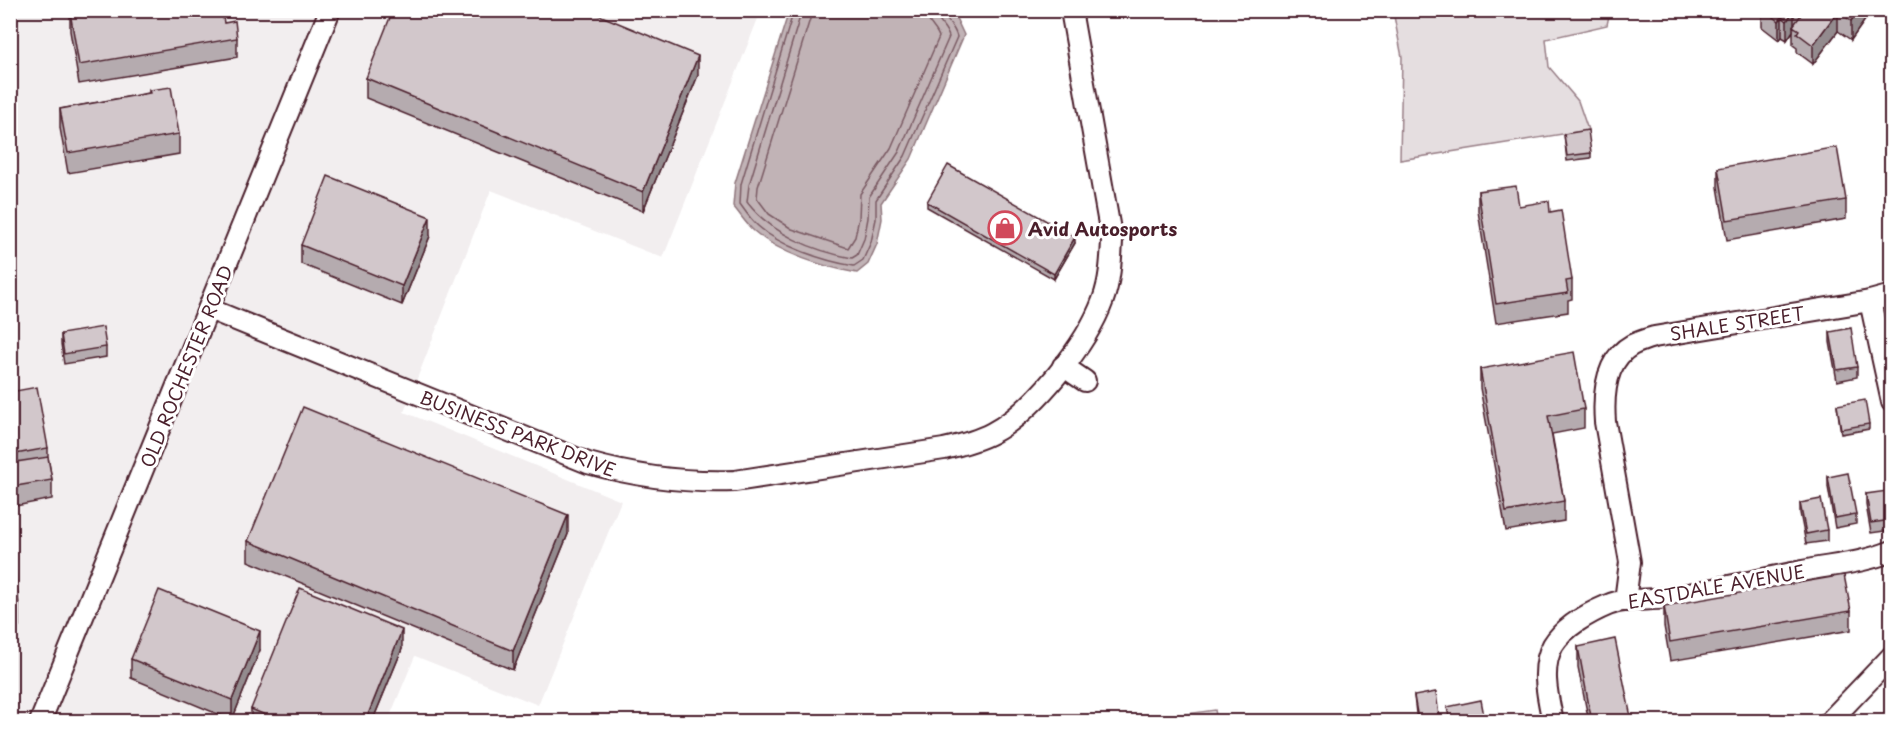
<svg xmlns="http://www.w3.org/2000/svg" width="1902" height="732" viewBox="0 0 1902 732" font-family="'Playpen Sans',sans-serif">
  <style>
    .built { fill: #f2eeef }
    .green { fill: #e5dee0; stroke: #987e86; stroke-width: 1.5 }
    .water { fill: #c1b3b6; stroke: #91787e; stroke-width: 1.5 }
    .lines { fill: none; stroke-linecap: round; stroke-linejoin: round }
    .shore { stroke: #7a5a63; stroke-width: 1.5 }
    .minor-casing { stroke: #4a1f2b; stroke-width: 24 }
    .minor { stroke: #fff; stroke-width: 20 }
    .wall { fill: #b5abaf; stroke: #4a1f2b; stroke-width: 1.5 }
    .shaded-wall { fill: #938b8e; stroke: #4a1f2b; stroke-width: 1.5 }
    .building { fill: #d2c7cb; stroke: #4a1f2b; stroke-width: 1.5 }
    .labels { text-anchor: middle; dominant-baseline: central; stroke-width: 6; stroke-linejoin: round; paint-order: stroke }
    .poi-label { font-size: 18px; font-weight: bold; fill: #4a1f2b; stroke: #fff; text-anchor: start }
    .street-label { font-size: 18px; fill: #4a1f2b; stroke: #fff }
  </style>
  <rect width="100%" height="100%" fill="#fff"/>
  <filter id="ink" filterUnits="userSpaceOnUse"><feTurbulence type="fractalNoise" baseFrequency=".0167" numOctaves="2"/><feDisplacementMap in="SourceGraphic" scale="12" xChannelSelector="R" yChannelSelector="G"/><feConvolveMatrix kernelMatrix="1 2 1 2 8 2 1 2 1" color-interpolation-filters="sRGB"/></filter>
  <g filter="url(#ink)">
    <path class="built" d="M10 11H761L663 258 491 190 404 412 621 501 538 705 415 656 388 721H11Z"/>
    <g class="green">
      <path d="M1393 11H1610L1607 25 1546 39 1549 67 1578 101 1588 130 1400 160 1402 57Z"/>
      <path d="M1215 710 1217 721H1137Z"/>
    </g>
    <path class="water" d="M945 11 956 18 964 35 911 159 881 203 882 219 877 244 868 264 857 273C824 267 780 254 754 231 746 224 740 214 733 206L735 183 789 11Z"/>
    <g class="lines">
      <g class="shore">
        <path d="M794 10 741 184 740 204C745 211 751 220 758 226 781 247 824 261 854 266L863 260 871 242 876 219V200L905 156 957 37C954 24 943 19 943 10"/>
        <path d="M802 10 749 185 747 202C771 234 814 251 852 258L857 255 864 239 868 218 869 197 899 152 949 37C946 26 936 22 935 10"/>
        <path d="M811 10 810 19 758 187 757 198 769 214 792 229 848 248 855 237 859 218 860 194 891 148 939 37C936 27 927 25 926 10"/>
      </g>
      <g class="minor-casing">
        <g id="minor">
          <path d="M1870 301 1892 402"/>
          <path d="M209 309 588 463C638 477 683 483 735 481L944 449C961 445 977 441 992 433 1034 411 1087 344 1103 300 1110 281 1111 261 1112 241L1071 10"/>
          <path d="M1063 366 1085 381"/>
          <path d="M1625 601 1630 562 1605 422C1603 395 1605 360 1632 345 1638 342 1647 339 1654 337L1870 301 1892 295"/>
          <path d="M40 722 330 10"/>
          <path d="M1553 722C1548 698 1540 668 1553 645 1564 627 1589 613 1608 605 1626 597 1648 601 1667 598 1712 590 1757 580 1802 571 1832 565 1863 563 1892 551"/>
          <path d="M1829 722 1892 656"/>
        </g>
      </g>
      <use href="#minor" class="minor"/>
    </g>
    <g class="wall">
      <path d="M1762 10H1872L1851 40 1838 31 1813 64 1797 52V48L1793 45V31L1787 40 1782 37 1779 40 1762 27Z"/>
      <path d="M70 12 224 23 237 38V57L79 84 70 31Z"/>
      <path d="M698 75 643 211 366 98V78Z"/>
      <path d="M149 90 179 134V154L68 173 60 128V109L149 93Z"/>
      <path d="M1564 134 1591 153V158L1567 161Z"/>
      <path d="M1718 168 1846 200V219L1727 240 1718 187Z"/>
      <path d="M1478 191 1519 206 1550 212 1572 280V299L1568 300V312L1496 323 1478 211Z"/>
      <path d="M927 202 1075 243 1054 279 927 207Z"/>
      <path d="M430 236 402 305 301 264V245Z"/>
      <path d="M1830 332 1857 367V377L1837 381 1830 342Z"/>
      <path d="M61 334 106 347V357L64 364 61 344Z"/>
      <path d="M1480 369 1584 409V428L1552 434 1564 501V521L1506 531 1480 388Z"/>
      <path d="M10 392 48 448V457L52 480V499L10 507Z"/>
      <path d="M1837 405 1869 424V429L1841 434Z"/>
      <path d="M1828 477 1856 514V524L1835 528 1828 487Z"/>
      <path d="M1866 494 1891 520V530L1871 533 1866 505Z"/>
      <path d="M1800 503 1827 530V541L1806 544 1800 513Z"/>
      <path d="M568 534 513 670 248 561V541Z"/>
      <path d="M10 558 19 606V626L10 627Z"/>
      <path d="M1664 606 1851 611V630L1670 661 1664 626Z"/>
      <path d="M1578 647 1632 722H1589L1578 667Z"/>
      <path d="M402 649 372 722H251V709Z"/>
      <path d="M260 650 232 720 131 678V659Z"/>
      <path d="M1414 696 1439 716V721L1417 722Z"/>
    </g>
    <g class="shaded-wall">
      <path d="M1794 10V27L1793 26V31L1787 40V21Z"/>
      <path d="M1858 10H1872L1851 40V21Z"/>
      <path d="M1838 11V31L1813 64V45Z"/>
      <path d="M1782 17V37L1779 40V21Z"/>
      <path d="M698 56V75L643 211V192Z"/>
      <path d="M430 217V236L402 305V286Z"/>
      <path d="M1075 237V243L1054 279V274Z"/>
      <path d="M568 515V534L513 670V651Z"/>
      <path d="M402 630V649L372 722H365Z"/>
      <path d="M260 631V650L232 720V700Z"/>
    </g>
    <g class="building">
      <path d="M76 10H222L224 23 235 21 237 38 79 65 70 12Z"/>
      <path d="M393 10H587L698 56 643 192 366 78Z"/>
      <path d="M1765 10H1794L1787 21 1782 17 1779 21Z"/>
      <path d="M1795 10H1858L1851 21 1838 11 1813 45 1797 33 1799 30 1793 26 1801 15Z"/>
      <path d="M171 87 179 134 68 153 60 109 150 93 149 90Z"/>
      <path d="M1588 130 1591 153 1567 156 1564 134Z"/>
      <path d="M1837 147 1846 200 1727 220 1718 168Z"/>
      <path d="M948 165 1075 237 1054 274 927 202Z"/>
      <path d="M328 176 430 217 402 286 301 245Z"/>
      <path d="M1516 186 1519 206 1549 201 1550 212 1561 210 1572 280 1566 281 1568 293 1496 304 1478 191Z"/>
      <path d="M103 327 106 347 64 354 61 334Z"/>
      <path d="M1851 328 1857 367 1837 370 1830 332Z"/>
      <path d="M1574 352 1584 409 1548 416 1564 501 1506 512 1480 369Z"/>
      <path d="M37 387 48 448 10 455V392Z"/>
      <path d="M1865 400 1869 424 1841 429 1837 405Z"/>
      <path d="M303 407 568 515 513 651 248 541Z"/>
      <path d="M48 457 52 480 10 487V463Z"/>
      <path d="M1848 473 1856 514 1835 518 1828 477Z"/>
      <path d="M1887 491 1891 520 1871 523 1866 494Z"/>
      <path d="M1821 499 1827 530 1806 534 1800 503Z"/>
      <path d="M10 558H14L19 606 10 608Z"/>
      <path d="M1844 575 1851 611 1670 642 1664 606Z"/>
      <path d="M300 588 402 630 365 722H282L251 709Z"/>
      <path d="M159 590 260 631 232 700 131 659Z"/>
      <path d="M1615 639 1632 722H1592L1578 647Z"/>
      <path d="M1436 692 1439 716 1418 719 1414 696Z"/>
      <path d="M1481 700 1485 721 1450 722 1447 707Z"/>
    </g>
  </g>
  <defs>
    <g id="shop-ring" transform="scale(1.725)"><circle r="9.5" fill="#fff" stroke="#d1495b" stroke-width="1.5"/><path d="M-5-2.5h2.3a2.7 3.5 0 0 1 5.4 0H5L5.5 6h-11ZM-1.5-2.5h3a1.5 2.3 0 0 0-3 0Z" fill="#d1495b"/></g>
  </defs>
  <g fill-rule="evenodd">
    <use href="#shop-ring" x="1005" y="228"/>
  </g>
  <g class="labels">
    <g class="poi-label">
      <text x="1028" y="228">Avid Autosports</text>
    </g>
    <g class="street-label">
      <text transform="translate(1737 323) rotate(-9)">SHALE STREET</text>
      <text transform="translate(186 366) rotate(-68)">OLD ROCHESTER ROAD</text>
      <text transform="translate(518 433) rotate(21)">BUSINESS PARK DRIVE</text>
      <text transform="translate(1716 586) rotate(-10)">EASTDALE AVENUE</text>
    </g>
  </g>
  <rect width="1902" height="732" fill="none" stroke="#fff" stroke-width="36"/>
  <rect x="18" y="18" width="1866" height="696" fill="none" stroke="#4a1f2b" stroke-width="2" filter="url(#ink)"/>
</svg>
